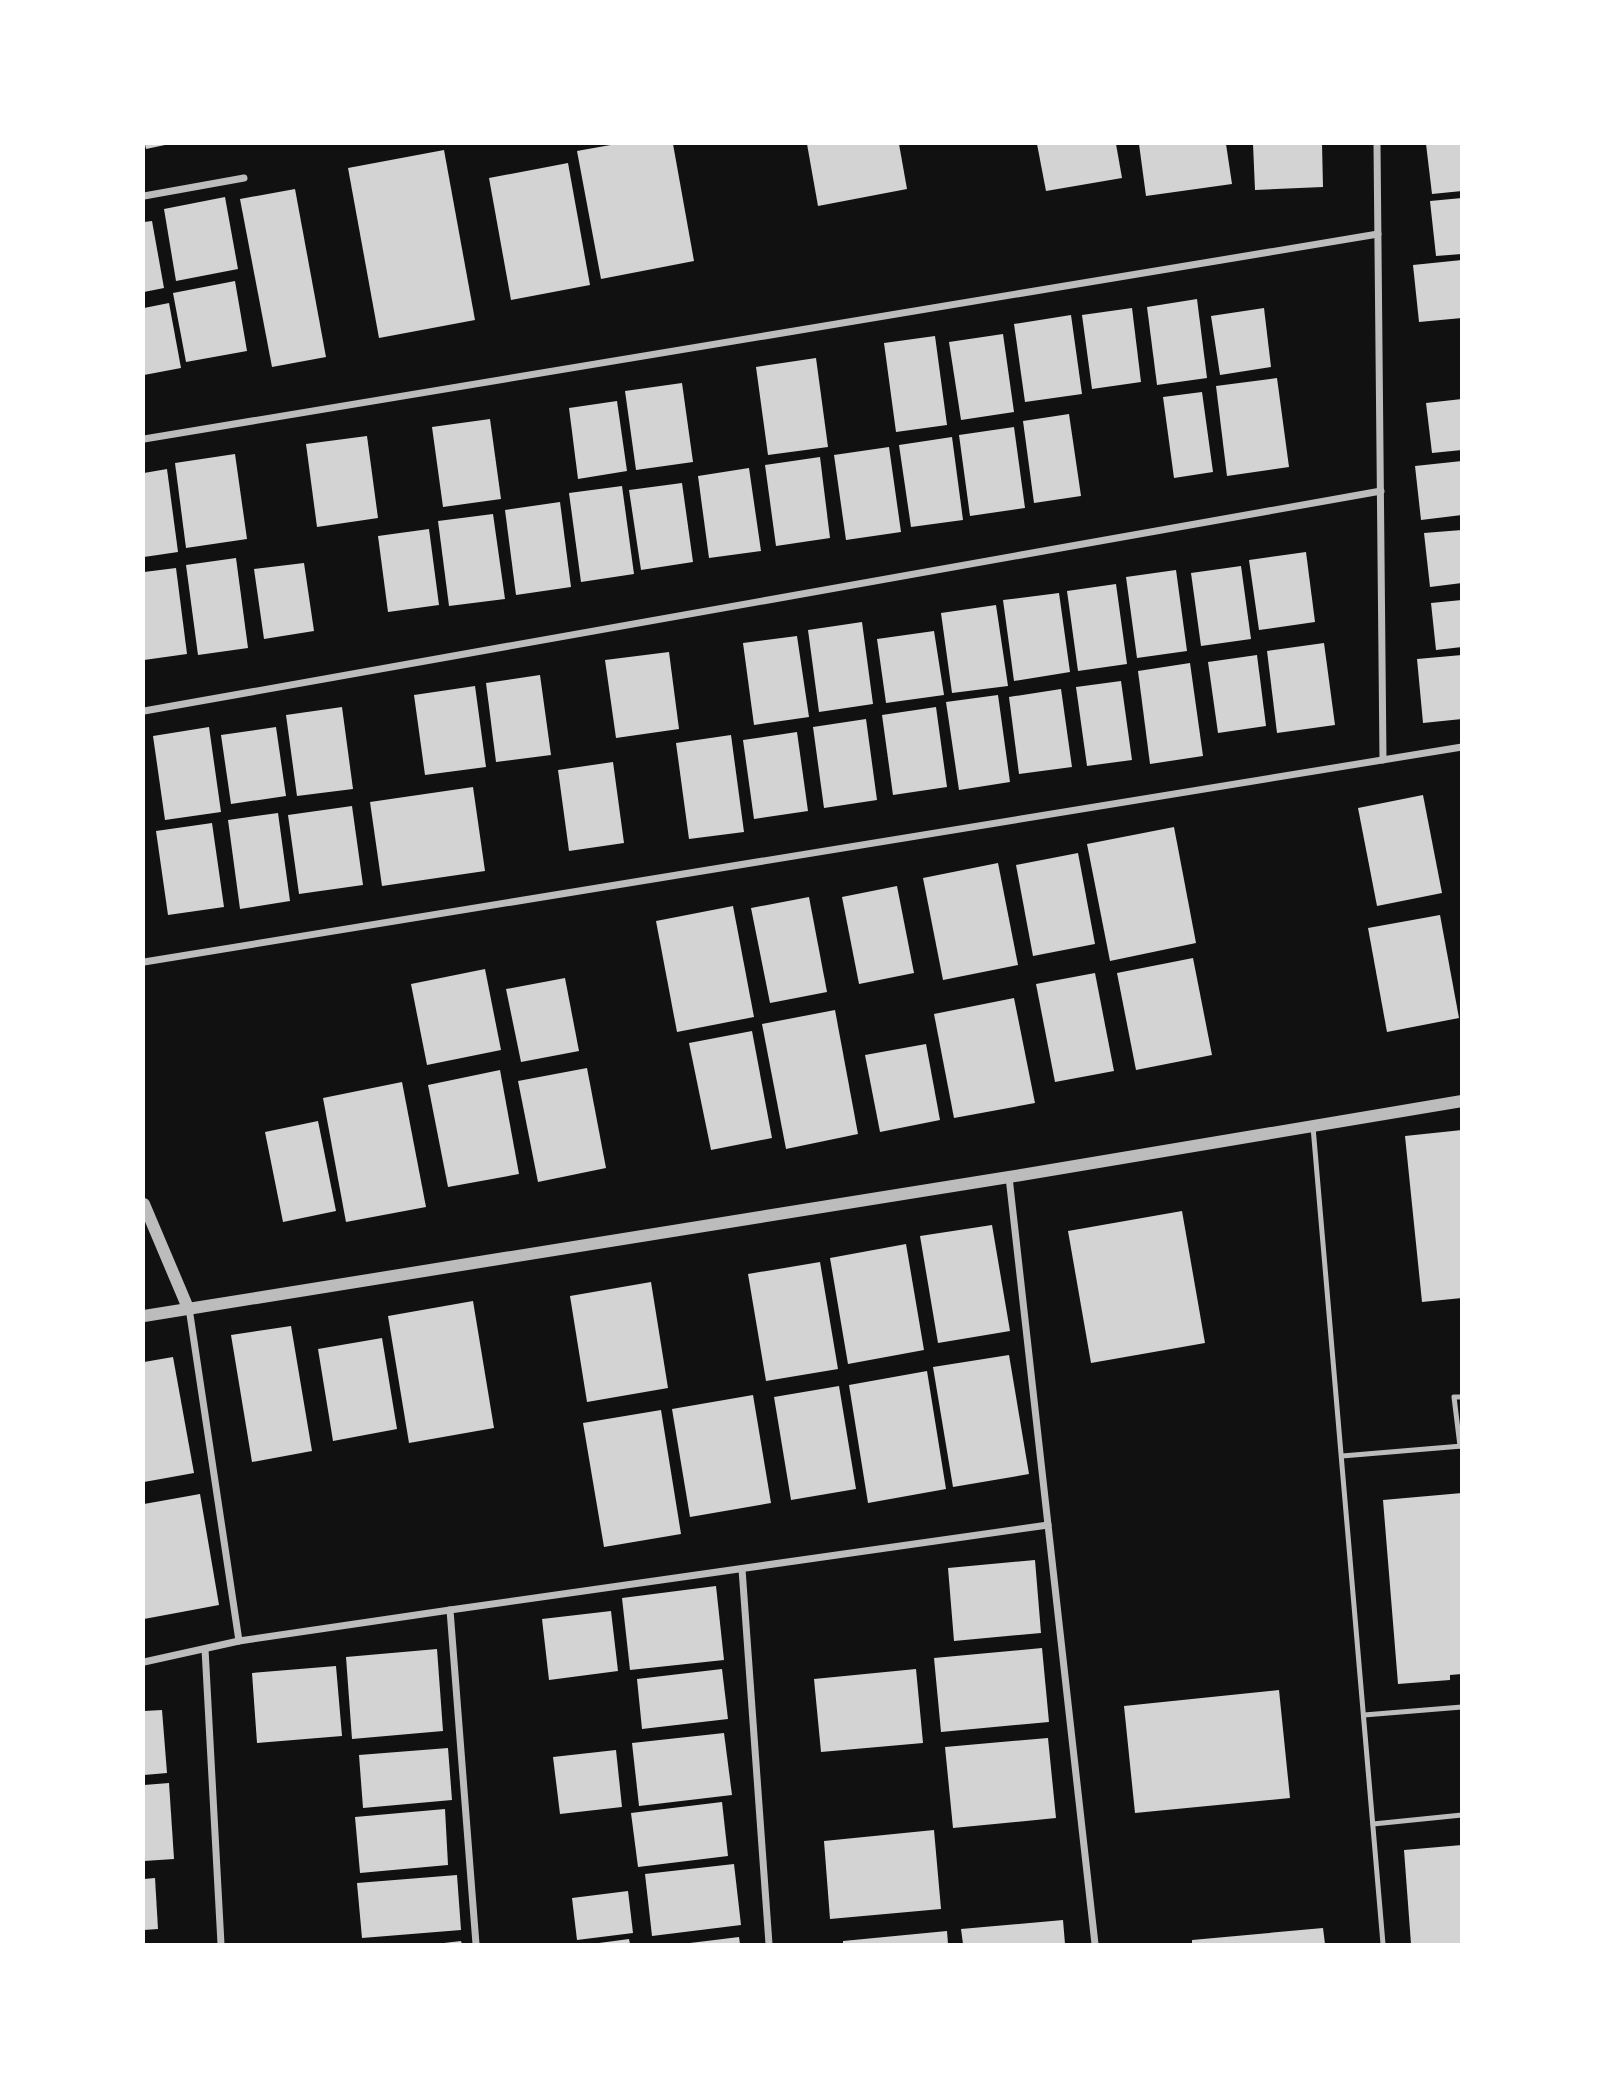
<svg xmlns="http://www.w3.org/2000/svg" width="1605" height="2088" viewBox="0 0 1605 2088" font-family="'PT Sans Narrow',sans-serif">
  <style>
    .building { fill: #d3d3d3 }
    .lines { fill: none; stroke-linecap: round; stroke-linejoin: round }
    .service { stroke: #bcbcbc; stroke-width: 5 }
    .minor { stroke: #bcbcbc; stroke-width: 7 }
    .tertiary { stroke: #bcbcbc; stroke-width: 12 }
  </style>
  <rect width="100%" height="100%" fill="#111"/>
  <g class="building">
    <path d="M145,144H164L165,145L146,149Z"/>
    <path d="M616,144H673L694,261L601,279L577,151Z"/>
    <path d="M807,144H899L907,189L818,206Z"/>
    <path d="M1037,144H1116L1122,178L1046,191Z"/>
    <path d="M1139,144H1226L1232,184L1146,196Z"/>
    <path d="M1253,144H1322L1323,187L1255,190Z"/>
    <path d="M1426,144H1462V191L1432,194Z"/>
    <path d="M444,150L475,320L379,338L348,168Z"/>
    <path d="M568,163L590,285L511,300L489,178Z"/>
    <path d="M295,189L326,357L272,367L240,199Z"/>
    <path d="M225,197L238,269L176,281L164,209Z"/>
    <path d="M1462,198V254L1436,256L1430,201Z"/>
    <path d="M152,221L164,288L144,292V222Z"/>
    <path d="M1462,260V318L1419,322L1413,265Z"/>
    <path d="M235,281L247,351L186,362L173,293Z"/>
    <path d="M1197,299L1207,378L1157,385L1147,307Z"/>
    <path d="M169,303L181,368L144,375V308Z"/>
    <path d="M1132,308L1141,382L1092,389L1082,315Z"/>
    <path d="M1264,308L1271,367L1220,375L1211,316Z"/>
    <path d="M1071,315L1082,394L1025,402L1014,324Z"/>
    <path d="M1003,334L1014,412L961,420L949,342Z"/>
    <path d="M935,336L947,425L896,432L884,343Z"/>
    <path d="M816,358L828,447L768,455L756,367Z"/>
    <path d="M1277,378L1289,467L1227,476L1216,386Z"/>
    <path d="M682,383L693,462L636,470L625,391Z"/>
    <path d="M1202,392L1213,472L1174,478L1163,397Z"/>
    <path d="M1462,399V450L1432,453L1426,403Z"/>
    <path d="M617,401L627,471L578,479L569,408Z"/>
    <path d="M1069,414L1081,496L1034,503L1023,421Z"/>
    <path d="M490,419L501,499L443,507L432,427Z"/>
    <path d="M1014,427L1025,508L970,516L959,435Z"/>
    <path d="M367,436L378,518L317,527L306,444Z"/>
    <path d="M952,437L963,520L911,527L899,445Z"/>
    <path d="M889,447L901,532L846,540L834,455Z"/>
    <path d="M235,454L247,539L186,548L175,463Z"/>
    <path d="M820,457L830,538L776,546L765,465Z"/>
    <path d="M1462,461V515L1421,520L1415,466Z"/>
    <path d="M749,468L761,551L709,558L698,476Z"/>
    <path d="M167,469L178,552L144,557V473Z"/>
    <path d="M682,483L693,562L641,570L629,490Z"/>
    <path d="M622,486L634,574L581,582L569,493Z"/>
    <path d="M560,502L571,587L516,595L505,510Z"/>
    <path d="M493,514L505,599L449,606L438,521Z"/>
    <path d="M429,529L439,605L388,612L378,536Z"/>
    <path d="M1462,530V583L1430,587L1424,533Z"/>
    <path d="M1306,552L1315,622L1259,630L1249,560Z"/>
    <path d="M236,558L248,648L198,655L186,565Z"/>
    <path d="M304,563L314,631L264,639L254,569Z"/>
    <path d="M1241,566L1251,639L1201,646L1191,573Z"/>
    <path d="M176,568L187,654L144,660V572Z"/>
    <path d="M1176,570L1187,651L1137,658L1126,577Z"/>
    <path d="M1116,584L1127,664L1078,671L1067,591Z"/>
    <path d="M1059,593L1070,672L1014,681L1003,600Z"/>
    <path d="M1462,600V647L1436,650L1431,603Z"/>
    <path d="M996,605L1008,686L952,693L941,613Z"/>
    <path d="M862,622L873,704L819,712L808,630Z"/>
    <path d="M934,631L944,695L886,703L877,639Z"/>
    <path d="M797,636L809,717L754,725L743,643Z"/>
    <path d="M1324,643L1335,725L1277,733L1267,651Z"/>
    <path d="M669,652L679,729L616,738L605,660Z"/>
    <path d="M1257,655L1266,726L1218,733L1208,662Z"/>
    <path d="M1462,655V719L1423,723L1417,659Z"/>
    <path d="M1190,663L1203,756L1150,764L1138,671Z"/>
    <path d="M540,675L551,755L496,762L486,683Z"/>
    <path d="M1121,681L1132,760L1087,766L1076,687Z"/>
    <path d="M475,686L486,767L425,775L414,695Z"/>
    <path d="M1061,689L1072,767L1019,774L1009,697Z"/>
    <path d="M998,695L1010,782L959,790L946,702Z"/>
    <path d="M342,707L353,789L297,796L286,715Z"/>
    <path d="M936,707L947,787L893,795L882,715Z"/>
    <path d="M866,719L877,800L824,808L813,727Z"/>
    <path d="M209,727L221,812L165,820L153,736Z"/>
    <path d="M276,727L286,796L231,804L221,735Z"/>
    <path d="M797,732L808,811L754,819L743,740Z"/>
    <path d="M731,735L744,832L689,839L676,743Z"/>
    <path d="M613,762L624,843L569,851L558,770Z"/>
    <path d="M473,787L485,871L382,886L370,802Z"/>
    <path d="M1423,795L1442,893L1377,906L1358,808Z"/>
    <path d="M352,806L363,885L299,894L288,815Z"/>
    <path d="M278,813L290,901L240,909L228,820Z"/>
    <path d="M212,823L224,907L168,915L156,831Z"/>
    <path d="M1174,827L1196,943L1110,961L1087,844Z"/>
    <path d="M1078,853L1095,944L1033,956L1016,865Z"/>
    <path d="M998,863L1018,965L943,980L923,878Z"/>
    <path d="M897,886L914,973L859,984L842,897Z"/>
    <path d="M809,897L827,992L770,1003L751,908Z"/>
    <path d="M733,906L754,1017L677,1032L656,921Z"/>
    <path d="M1440,915L1459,1018L1387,1032L1368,928Z"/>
    <path d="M1193,958L1212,1055L1136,1070L1117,973Z"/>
    <path d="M485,969L501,1050L427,1065L411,984Z"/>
    <path d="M1095,973L1114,1071L1055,1082L1036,984Z"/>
    <path d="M565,978L579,1051L521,1062L506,989Z"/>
    <path d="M1014,998L1035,1103L954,1118L934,1014Z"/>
    <path d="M835,1010L858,1134L786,1149L762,1024Z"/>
    <path d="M752,1031L772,1138L711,1150L689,1043Z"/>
    <path d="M926,1044L940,1120L880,1132L865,1055Z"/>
    <path d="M587,1068L606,1168L538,1182L518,1081Z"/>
    <path d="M500,1070L519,1174L448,1187L428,1085Z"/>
    <path d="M402,1082L426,1207L346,1222L323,1098Z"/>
    <path d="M318,1121L336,1211L283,1222L265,1132Z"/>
    <path d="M1462,1130V1298L1422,1302L1405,1136Z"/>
    <path d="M1182,1211L1205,1343L1091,1363L1068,1231Z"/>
    <path d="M992,1225L1010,1331L938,1343L920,1236Z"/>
    <path d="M906,1244L924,1350L848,1364L830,1258Z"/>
    <path d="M820,1262L838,1369L766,1381L748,1274Z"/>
    <path d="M651,1282L668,1388L587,1402L570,1296Z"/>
    <path d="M473,1301L494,1428L409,1443L388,1316Z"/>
    <path d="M291,1326L312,1451L252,1462L231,1335Z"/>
    <path d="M382,1338L397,1429L333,1441L318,1349Z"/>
    <path d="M1009,1355L1029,1474L953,1487L933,1367Z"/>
    <path d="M173,1357L194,1473L144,1482V1362Z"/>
    <path d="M927,1371L946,1489L868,1503L849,1385Z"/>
    <path d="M839,1386L856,1489L791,1500L774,1397Z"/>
    <path d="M753,1395L771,1503L690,1517L672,1409Z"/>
    <path d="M661,1410L681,1534L604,1547L583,1423Z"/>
    <path d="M1462,1493V1674L1450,1675V1680L1398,1684L1383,1500Z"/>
    <path d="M200,1494L219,1605L144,1619V1504Z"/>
    <path d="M1035,1560L1041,1633L954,1641L948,1568Z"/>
    <path d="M716,1586L724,1660L630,1670L622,1598Z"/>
    <path d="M611,1611L618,1671L549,1680L542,1619Z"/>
    <path d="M1042,1648L1049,1722L941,1732L934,1658Z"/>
    <path d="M437,1649L443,1731L352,1739L346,1657Z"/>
    <path d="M336,1666L342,1736L257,1743L252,1673Z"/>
    <path d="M722,1669L728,1719L642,1729L637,1679Z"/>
    <path d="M916,1669L923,1743L821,1752L814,1679Z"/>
    <path d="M1279,1690L1290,1798L1135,1813L1124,1706Z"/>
    <path d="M162,1710L167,1773L144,1775V1711Z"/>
    <path d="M724,1733L732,1795L639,1806L632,1743Z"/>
    <path d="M1048,1738L1056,1818L953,1828L945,1747Z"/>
    <path d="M448,1748L452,1800L363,1808L359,1755Z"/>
    <path d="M616,1750L622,1807L560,1814L553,1757Z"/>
    <path d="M169,1783L174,1859L144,1861V1785Z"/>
    <path d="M722,1802L728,1856L638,1867L631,1813Z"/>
    <path d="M445,1809L448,1865L360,1873L355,1817Z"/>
    <path d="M934,1830L941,1909L830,1919L824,1841Z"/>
    <path d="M1462,1845V1944H1411L1404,1850Z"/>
    <path d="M734,1864L741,1925L652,1936L645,1874Z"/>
    <path d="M457,1875L461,1930L362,1938L357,1883Z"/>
    <path d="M155,1878L158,1929L144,1930V1879Z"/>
    <path d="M628,1891L633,1933L577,1940L572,1898Z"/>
    <path d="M1063,1920L1065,1944H963L961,1929Z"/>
    <path d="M1323,1928L1325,1944H1192V1940Z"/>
    <path d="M947,1931L948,1944H843V1941Z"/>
    <path d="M739,1937L740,1944H690V1943Z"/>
    <path d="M629,1939L630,1944H599V1943Z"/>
    <path d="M461,1941L462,1944H444V1943Z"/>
  </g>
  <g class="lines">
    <g class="service">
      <path d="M1313,1127L1383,1944"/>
      <path d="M1460,1446L1454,1397H1462"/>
      <path d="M1342,1456L1462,1446"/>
      <path d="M1364,1715L1462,1707"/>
      <path d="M1373,1824L1462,1815"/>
    </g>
    <g class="minor">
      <path d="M1377,144L1383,760"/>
      <path d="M144,196L244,178"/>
      <path d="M144,439L1378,234"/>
      <path d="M144,711L1381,491"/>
      <path d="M144,962L1462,747"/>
      <path d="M1009,1177L1095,1944"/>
      <path d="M189,1308L239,1641"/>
      <path d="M742,1569L769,1944"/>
      <path d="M205,1649L221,1944"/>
      <path d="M144,1662L239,1641L450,1610"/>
      <path d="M476,1944L450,1610L1048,1525"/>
    </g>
    <g class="tertiary">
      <path d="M144,1204L188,1308"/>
      <path d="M144,1316L1009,1177L1462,1101"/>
    </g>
  </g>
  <rect width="1605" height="2088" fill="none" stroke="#ffffff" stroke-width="290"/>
</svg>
